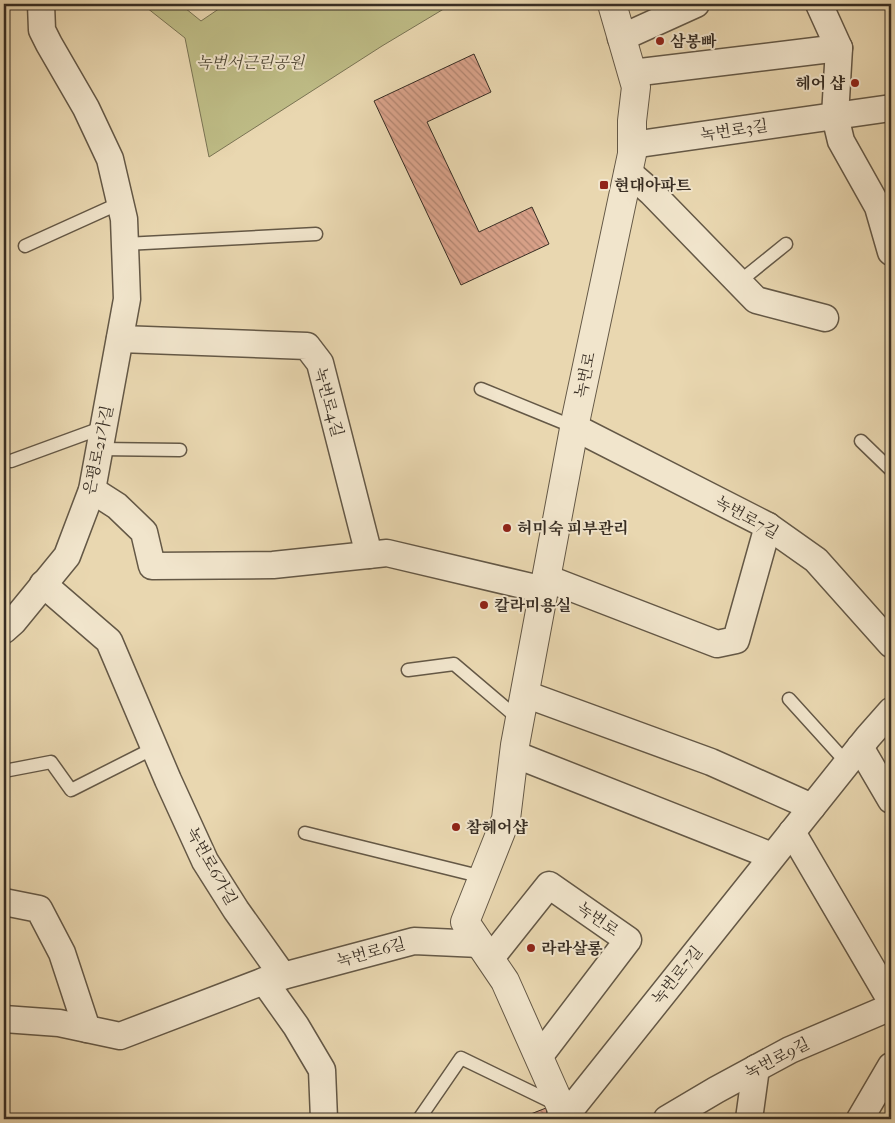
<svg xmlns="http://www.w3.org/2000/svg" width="895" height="1123" viewBox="0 0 895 1123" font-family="'IM FELL French Canon','Noto Serif KR',serif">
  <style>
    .green { fill: #bebc86; stroke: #7a7454 }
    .building { fill: url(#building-back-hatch); stroke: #372d23 }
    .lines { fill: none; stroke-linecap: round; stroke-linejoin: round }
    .service-casing { stroke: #645846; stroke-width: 15 }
    .minor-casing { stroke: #645846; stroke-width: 29 }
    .tertiary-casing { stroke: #645846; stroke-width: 30 }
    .service { stroke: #f1e5cc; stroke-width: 12 }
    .minor { stroke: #f1e5cc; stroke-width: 26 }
    .tertiary { stroke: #f1e5cc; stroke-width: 28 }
    .poi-dot { fill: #8f2418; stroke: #f1e5cc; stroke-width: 2 }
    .labels { text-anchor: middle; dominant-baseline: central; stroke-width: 4; stroke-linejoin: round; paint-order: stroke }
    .poi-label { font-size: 16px; font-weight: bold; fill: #372d23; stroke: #f1e5cc; text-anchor: start }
    .park-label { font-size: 16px; font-style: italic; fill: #524a37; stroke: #f1e5cc }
    .street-label { font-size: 16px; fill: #372d23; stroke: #f1e5cc }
  </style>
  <defs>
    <pattern id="building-back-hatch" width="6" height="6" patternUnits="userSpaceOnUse" patternTransform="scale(1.25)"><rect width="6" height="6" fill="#d9a28a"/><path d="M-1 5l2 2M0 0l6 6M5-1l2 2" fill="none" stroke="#b18470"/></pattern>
  </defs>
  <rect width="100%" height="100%" fill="#e9d7b0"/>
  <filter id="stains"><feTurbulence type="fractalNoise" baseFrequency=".004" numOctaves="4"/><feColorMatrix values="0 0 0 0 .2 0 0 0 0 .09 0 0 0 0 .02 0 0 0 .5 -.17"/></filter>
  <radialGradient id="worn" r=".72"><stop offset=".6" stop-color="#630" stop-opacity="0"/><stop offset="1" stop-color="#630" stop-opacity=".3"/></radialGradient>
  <path class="green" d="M142,4H180L201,21L226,4H452L382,46L209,157L185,38Z"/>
  <g class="building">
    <path d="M474,54L491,92L427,122L479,232L532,207L549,244L461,285L374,101Z"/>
    <path d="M546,1108L548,1119H518Z"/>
  </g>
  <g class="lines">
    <defs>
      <g id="service">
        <path d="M125,244L316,234"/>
        <path d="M25,246L120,203"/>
        <path d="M739,282L786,244"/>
        <path d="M481,389L574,427"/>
        <path d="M861,441L891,470"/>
        <path d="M99,449L180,450"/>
        <path d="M11,461L104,427"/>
        <path d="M408,670L454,664L520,720"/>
        <path d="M789,699L847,763"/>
        <path d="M4,771L51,762L71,790L154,748"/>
        <path d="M305,833L483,877"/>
        <path d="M419,1119L461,1058L556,1104"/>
      </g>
      <g id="minor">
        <path d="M819,4L839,48L835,116L841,141L878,207L891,252"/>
        <path d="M621,38L696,4"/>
        <path d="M632,73L839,48"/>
        <path d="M632,145L891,108"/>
        <path d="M628,172L651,192L756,300L825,318"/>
        <path d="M120,339L307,346L320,363L369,555"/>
        <path d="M574,427L768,526L816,560L891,644"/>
        <path d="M92,490L117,506L144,532L152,566L273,565L387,553L544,590"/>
        <path d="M546,578L717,644L736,640L768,526"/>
        <path d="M43,584L109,641L168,780L205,861L236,910L283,976"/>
        <path d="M4,630L13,622L67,556L92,490L127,299L124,219L110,159L86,108L49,44L42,30L41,4"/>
        <path d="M525,694L711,762L812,807"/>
        <path d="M860,747L891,800"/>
        <path d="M514,754L772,856"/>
        <path d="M792,832L891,1001"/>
        <path d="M4,902L39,909L62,953L87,1029"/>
        <path d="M490,959L549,885L628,940L539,1057"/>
        <path d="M264,981L296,1026L322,1070L324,1119"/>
        <path d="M4,1019L59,1023L120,1036L264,981L414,941L480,944"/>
        <path d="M563,1119L868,737L891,711"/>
        <path d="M667,1119L716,1090L790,1050L891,1007"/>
        <path d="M749,1119L756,1068"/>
        <path d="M860,1119L891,1066"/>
      </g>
      <path id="tertiary" d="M563,1119L561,1107L505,981L465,922L506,819L515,745L576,418L632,154V121L636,87L612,4"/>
    </defs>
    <use href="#service" class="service-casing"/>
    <use href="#minor" class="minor-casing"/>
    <use href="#tertiary" class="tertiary-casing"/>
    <use href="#service" class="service"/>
    <use href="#minor" class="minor"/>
    <use href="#tertiary" class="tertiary"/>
  </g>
  <g class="poi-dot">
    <circle cx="660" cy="41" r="5"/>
    <circle cx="855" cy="83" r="5"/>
    <rect x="599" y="180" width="10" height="10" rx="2.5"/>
    <circle cx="507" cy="528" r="5"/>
    <circle cx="484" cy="605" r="5"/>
    <circle cx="456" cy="827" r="5"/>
    <circle cx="531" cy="948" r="5"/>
  </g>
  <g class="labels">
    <g class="poi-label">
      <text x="670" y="41">삼봉빠</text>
      <text x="845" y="83" text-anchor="end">헤어 샵</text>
      <text x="614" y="185">현대아파트</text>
      <text x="517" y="528">허미숙 피부관리</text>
      <text x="494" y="605">칼라미용실</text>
      <text x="466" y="827">참헤어샵</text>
      <text x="541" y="948">라라살롱</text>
    </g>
    <g class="park-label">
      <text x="250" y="62">녹번서근린공원</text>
    </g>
    <g class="street-label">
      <text transform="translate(734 130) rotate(-8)">녹번로3길</text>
      <text transform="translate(585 375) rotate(-78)">녹번로</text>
      <text transform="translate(329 402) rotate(75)">녹번로4길</text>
      <text transform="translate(98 450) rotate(-78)">은평로21가길</text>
      <text transform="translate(747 517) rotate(29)">녹번로7길</text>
      <text transform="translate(212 866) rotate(61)">녹번로6가길</text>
      <text transform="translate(598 919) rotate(35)">녹번로</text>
      <text transform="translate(371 952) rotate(-15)">녹번로6길</text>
      <text transform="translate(677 975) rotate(-51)">녹번로7길</text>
      <text transform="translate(777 1058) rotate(-27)">녹번로9길</text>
    </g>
  </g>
  <rect width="895" height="1123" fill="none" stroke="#e9d7b0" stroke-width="20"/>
  <rect x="5" y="5" width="885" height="1113" fill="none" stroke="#372d23" stroke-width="2.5"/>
  <rect x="10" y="10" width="875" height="1103" fill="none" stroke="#372d23"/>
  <rect width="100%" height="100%" filter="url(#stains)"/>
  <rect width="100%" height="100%" fill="url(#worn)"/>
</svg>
